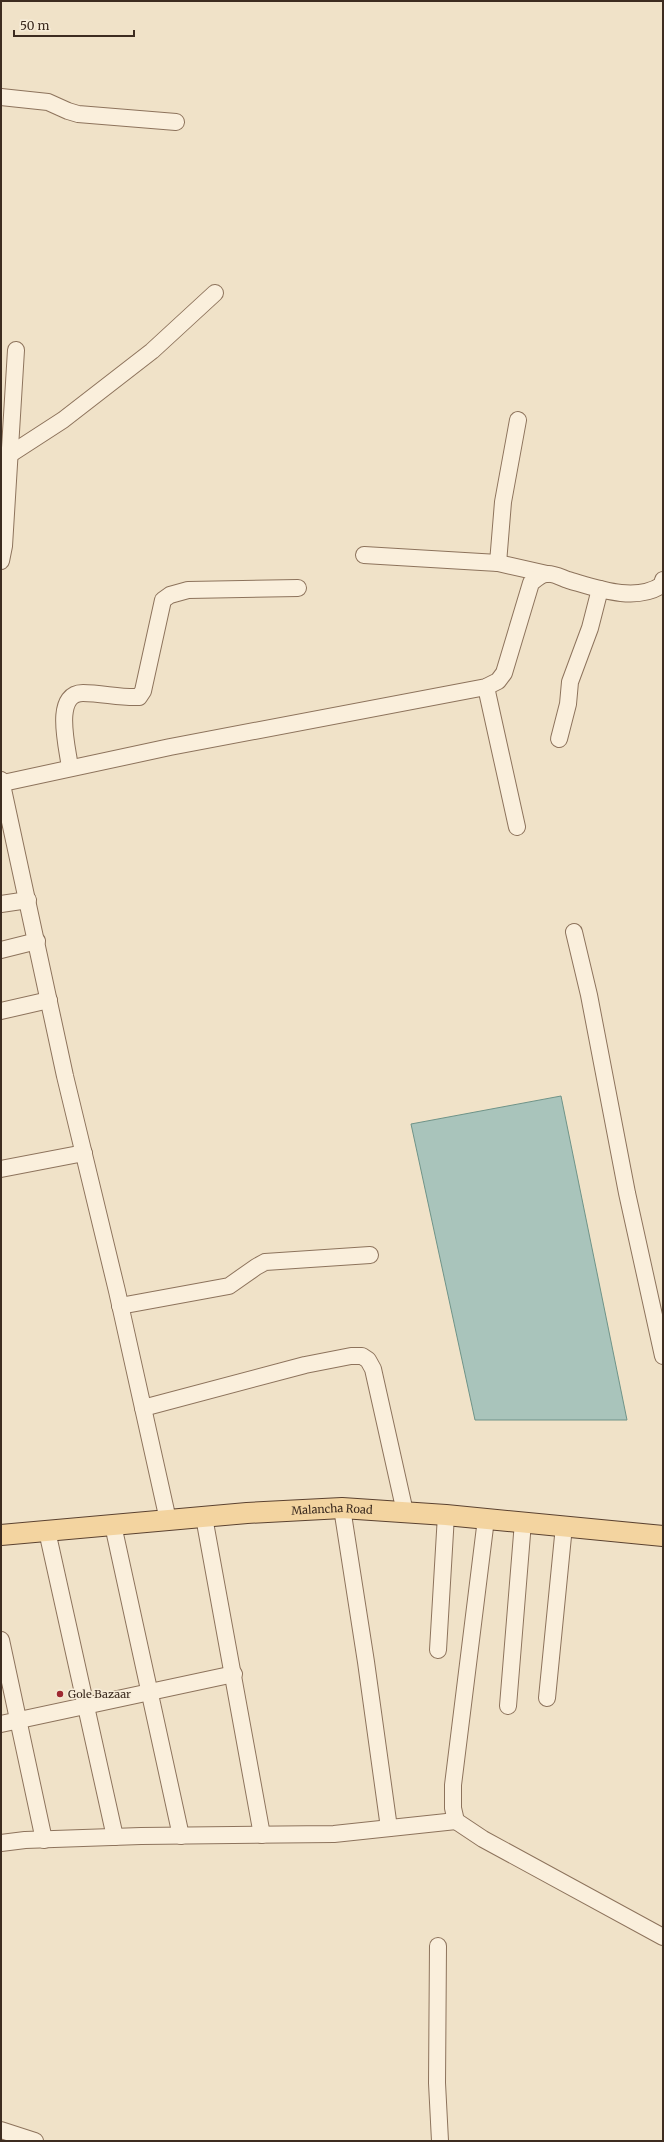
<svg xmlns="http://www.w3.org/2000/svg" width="664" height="2142" viewBox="0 0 664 2142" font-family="Merriweather,serif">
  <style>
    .water { fill: #a9c4bb; stroke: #6f9388 }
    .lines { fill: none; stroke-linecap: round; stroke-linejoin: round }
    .minor-casing { stroke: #8d735c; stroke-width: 18 }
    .major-casing { stroke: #5b4230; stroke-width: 22 }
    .minor { stroke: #faefdc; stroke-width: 16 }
    .major { stroke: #f3d4a0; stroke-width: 20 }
    .poi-dot { fill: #9e2931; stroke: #f7ecd8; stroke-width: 1.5 }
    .labels { text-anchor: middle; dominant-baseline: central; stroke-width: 3; stroke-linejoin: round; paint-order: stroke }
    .street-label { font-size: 11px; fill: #3d2c20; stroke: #f7ecd8 }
    .poi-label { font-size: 11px; fill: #3d2c20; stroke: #f7ecd8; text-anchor: start }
  </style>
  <rect width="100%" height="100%" fill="#f0e2c8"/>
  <path class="water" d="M561,1096L627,1420H475L411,1124Z"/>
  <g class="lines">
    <defs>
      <g id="minor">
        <path d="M1,97L48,102L68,111L78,114L176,122"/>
        <path d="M9,455L63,420L152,351L215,293"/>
        <path d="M364,555L498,563L547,574"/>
        <path d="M1,561L4,546L16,350"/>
        <path d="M498,563L503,502L518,420"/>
        <path d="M486,687L517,827"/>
        <path d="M559,739L568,704L570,682L590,628L600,589"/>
        <path d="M70,768C68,749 52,693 83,693C102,693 120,698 139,697L143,691L163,600L170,595L188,590L298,588"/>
        <path d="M1,780L65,1076L117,1291L168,1520"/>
        <path d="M3,783L170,747L486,687L498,681L504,673L531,583C535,580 541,574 547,574C553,573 562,578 568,580C596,588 635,603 662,585L663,580"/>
        <path d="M1,904L28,900"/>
        <path d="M574,932L589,995L627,1193L663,1356"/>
        <path d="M1,950L37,941"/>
        <path d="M1,1011L49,1000"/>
        <path d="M1,1169L84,1153"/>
        <path d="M120,1306L229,1286L256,1267L265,1262L370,1255"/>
        <path d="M143,1408L305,1365L351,1356H362L368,1360L373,1369L405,1512"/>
        <path d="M342,1508L366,1662L389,1828"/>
        <path d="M204,1517L262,1835"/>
        <path d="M486,1519L453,1785V1808L456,1821L483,1839L663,1937"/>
        <path d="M113,1525L181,1836"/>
        <path d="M47,1531L115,1837"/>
        <path d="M1,1640L44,1840"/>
        <path d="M438,1650L446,1515"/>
        <path d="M547,1698L564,1526"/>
        <path d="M508,1706L523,1522"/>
        <path d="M1,1724L234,1674"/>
        <path d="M1,1843L25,1840L141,1836L334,1834L456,1821"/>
        <path d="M438,1946L437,2083L440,2141"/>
        <path d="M1,2130L35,2141"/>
      </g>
      <g id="major">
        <path id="s1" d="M1,1535L247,1513L342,1508L446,1515L663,1536"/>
      </g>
    </defs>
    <use href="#minor" class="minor-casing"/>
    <use href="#major" class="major-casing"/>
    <use href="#minor" class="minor"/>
    <use href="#major" class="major"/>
  </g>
  <circle class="poi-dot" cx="60" cy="1694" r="4"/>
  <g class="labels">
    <g class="street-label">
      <text stroke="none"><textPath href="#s1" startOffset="332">Malancha Road</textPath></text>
    </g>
    <g class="poi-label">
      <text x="68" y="1694">Gole Bazaar</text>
    </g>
  </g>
  <rect width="664" height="2142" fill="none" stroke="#3d2c20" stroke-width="4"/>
  <path d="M14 30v6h120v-6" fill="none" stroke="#3d2c20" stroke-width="2"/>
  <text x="20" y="30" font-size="12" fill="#3d2c20" stroke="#f7ecd8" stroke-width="3" paint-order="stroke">50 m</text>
</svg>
